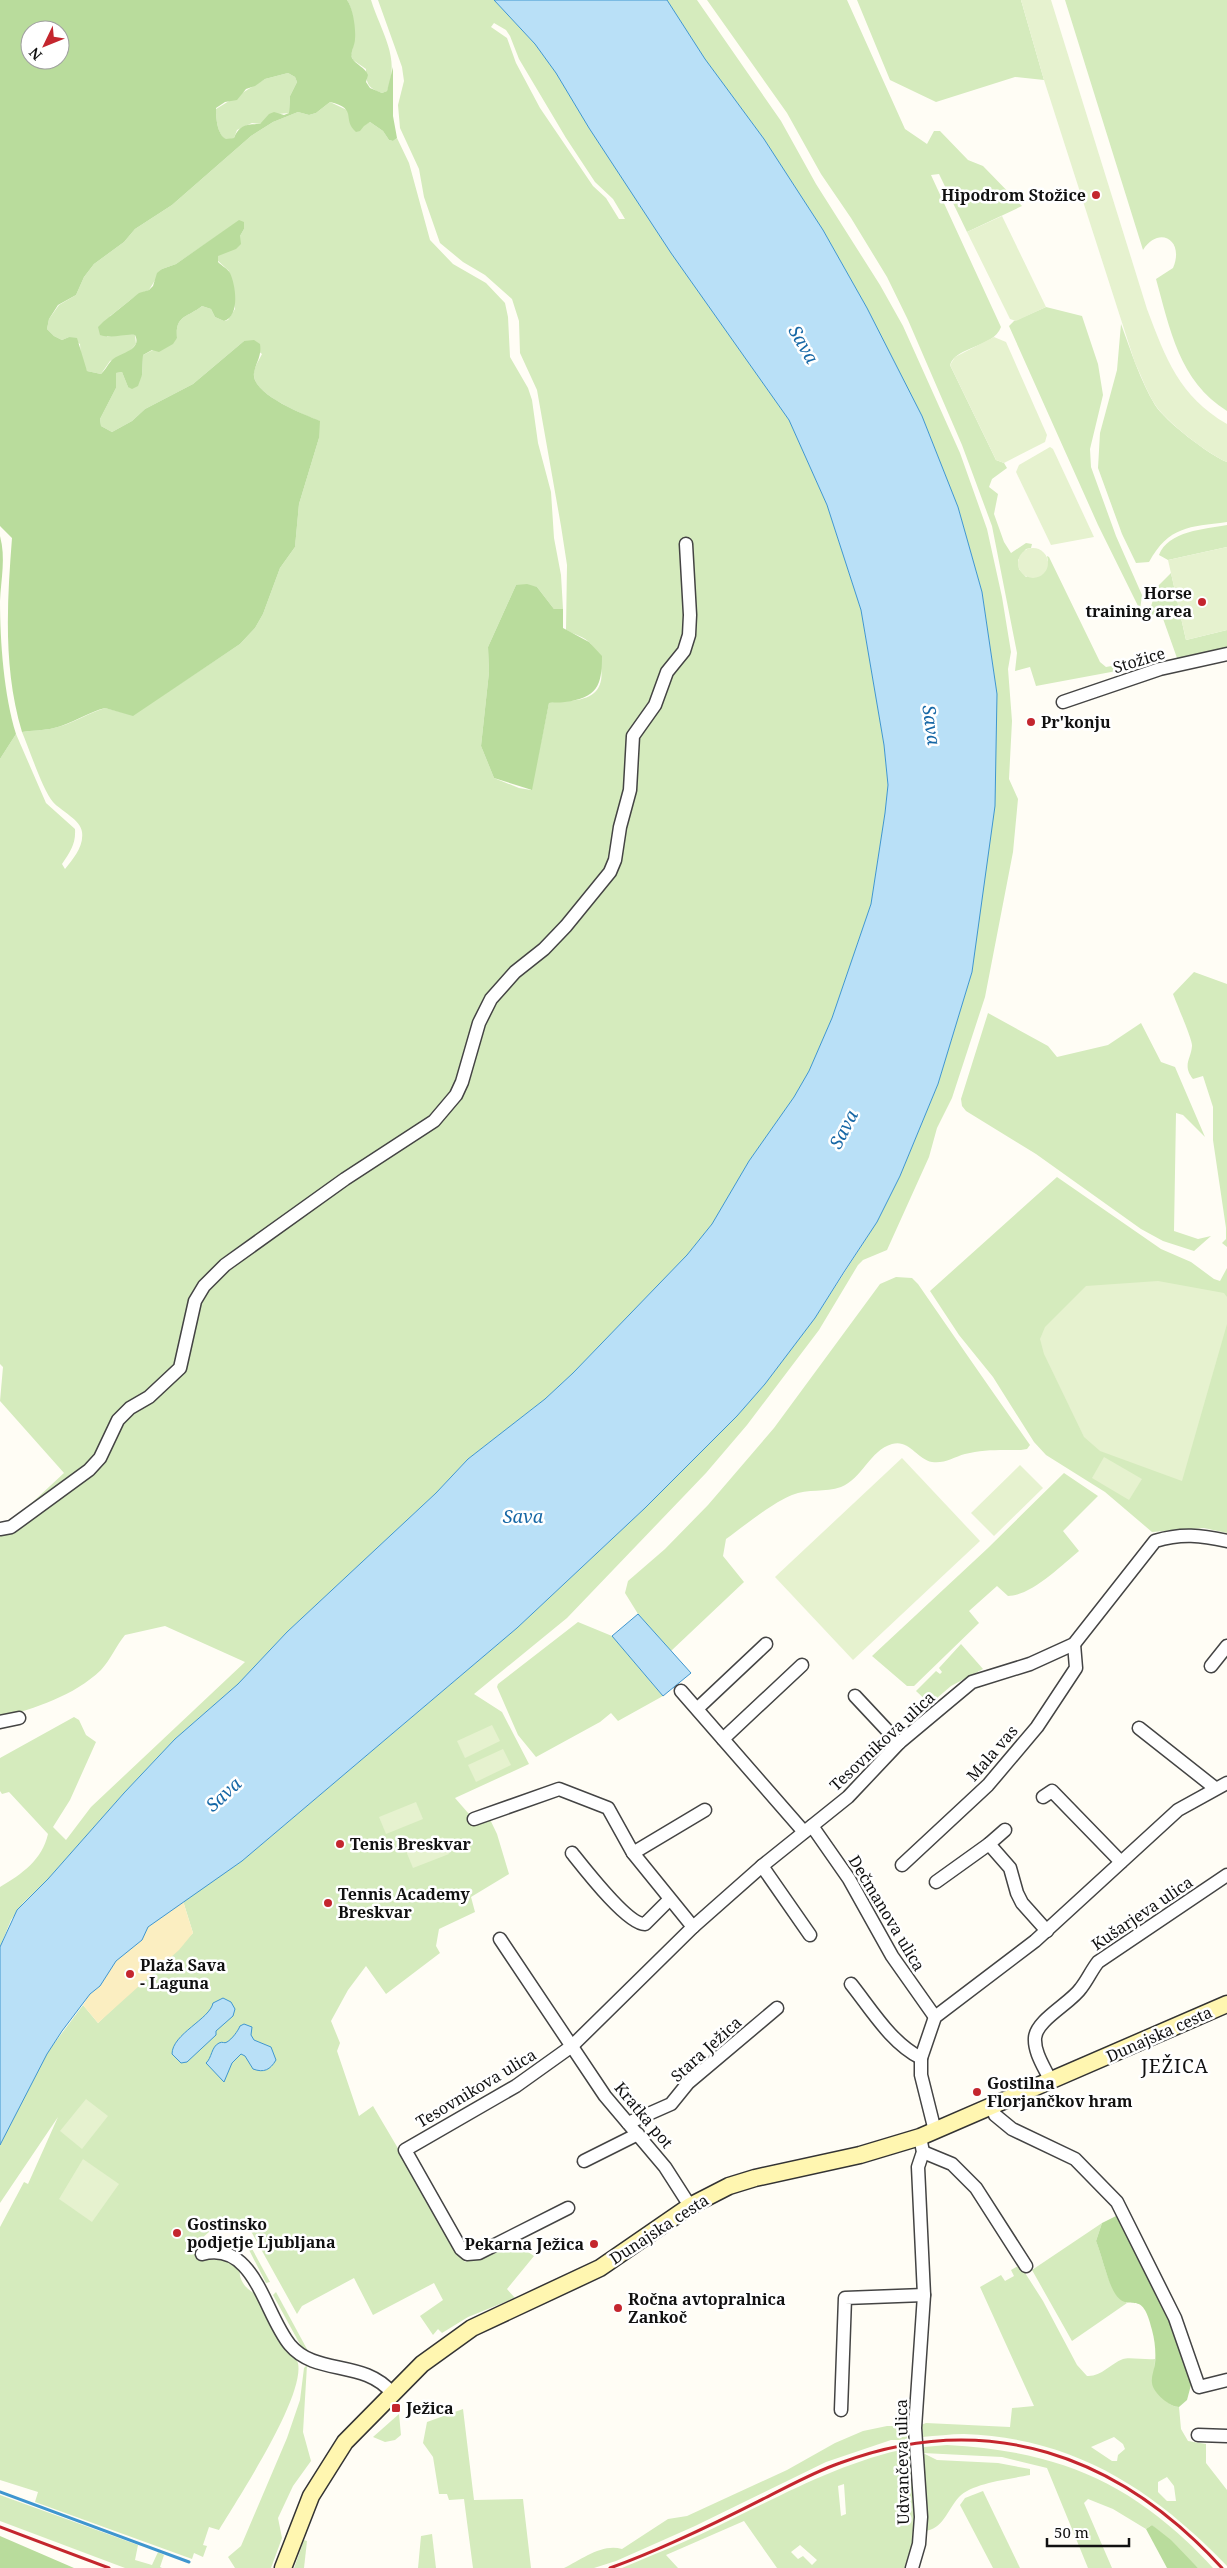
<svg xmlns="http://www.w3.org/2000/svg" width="1227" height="2568" viewBox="0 0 1227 2568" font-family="'Noto Serif',serif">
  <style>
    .green { fill: #d5ebbd; fill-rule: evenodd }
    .forest { fill: #b9dc9c; fill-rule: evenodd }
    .sand { fill: #fbeec1 }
    .pitch { fill: #e6f2cf }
    .water { fill: #b9e0f7; stroke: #3f96cf }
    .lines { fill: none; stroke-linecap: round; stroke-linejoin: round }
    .stream { stroke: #3f96cf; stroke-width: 3 }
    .street-casing { stroke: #444; stroke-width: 15 }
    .secondary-casing { stroke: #333; stroke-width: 19 }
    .street { stroke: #fff; stroke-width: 12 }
    .secondary { stroke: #fff6b0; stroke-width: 16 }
    .rail { stroke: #c4262e; stroke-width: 3 }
    .poi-dot { fill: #c4262e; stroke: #fff; stroke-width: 2 }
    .labels { text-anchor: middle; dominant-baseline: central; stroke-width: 5; stroke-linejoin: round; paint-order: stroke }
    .poi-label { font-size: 16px; font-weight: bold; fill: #111; stroke: #fff; text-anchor: start }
    .street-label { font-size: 16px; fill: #111; stroke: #fff }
    .water-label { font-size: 18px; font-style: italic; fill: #1768a6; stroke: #fff }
    .quarter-label { font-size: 19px; letter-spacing: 1px; fill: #111; stroke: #fff }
  </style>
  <rect width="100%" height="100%" fill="#fffdf5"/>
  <g class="green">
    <path d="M347,0H371C381,32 401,58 387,91L382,93C368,88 366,84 366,69L353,60L351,55C356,41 355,12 347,0Z"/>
    <path d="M378,0H494L535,44L556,73L589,128L671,253L789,420L827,505L861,610L884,745L888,785L885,813L871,904L832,1018L809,1071L794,1097L749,1161L712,1224L687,1255L573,1373L545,1399L468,1459L436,1493L287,1632L238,1684L175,1739L124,1793L48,1879L23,1903L11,1920L0,1947V1887C22,1874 42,1860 48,1834L9,1792L2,1794L0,1791V1758L74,1717L79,1720L86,1735L96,1742L70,1800L53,1827L66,1840L91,1807L245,1662L165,1626L125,1635C116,1646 111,1659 101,1670C74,1696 35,1708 0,1718V1525H8L64,1473L0,1401L3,1367L0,1364V759L16,734L46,803L75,829C76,844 70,852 62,864L65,869C73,859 84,847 82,832C81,820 61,811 53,802C43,791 29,748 22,732C32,730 43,731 54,728C72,724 88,713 105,708L133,715L240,644L255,628L263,614L280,568L295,547L299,504L319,438V421C303,414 255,395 254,376C253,369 259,360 262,354L244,341L193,384L145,409L132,421L112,432L101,426L100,419L116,388V373L122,372L128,387L142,375L143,355L177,338C175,315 187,318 202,306L211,309L215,317L224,321L228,320L235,309L229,271L217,260L218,255L240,236L244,229L239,221L176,264L162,269L149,290C133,295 123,307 110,316L107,337L120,334L135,335L136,344L129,352L110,361L101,374L87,371L81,360L80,344L69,337L62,340L54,336L47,329L49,319L59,305L76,295L84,277L94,264L124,242L135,229L172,205L251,136L273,122L298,112L309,115L316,113L330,102L347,110L364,125L370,122L383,131L389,140L393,141L397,138L409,163L430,240L453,264L486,283L505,303L508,317L510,357L528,388L532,400L538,443L551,492L554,538L561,575L563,609H554L537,587L516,585L488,647L489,672L481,746L494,778L519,788L531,790L549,703C562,700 582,703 594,693C608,681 600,655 590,643C585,637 573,634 566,630L567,565L561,526L537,390L520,353L519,321L512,299L485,275L463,262L440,243L424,197L419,169L400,128L398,105L404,81L402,67ZM494,23L506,30L510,36L519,59L566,138L595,182L613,199L625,219H619L606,198L593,186L540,108L516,63L507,38L491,27Z"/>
    <path d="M667,0H697L781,121L816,184L880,285L903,326L960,453L987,529L1002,597L1011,652L1008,669L1012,721L1009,779L1018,799L1013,852L985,997L952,1098L937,1128L929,1157L887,1250L863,1260L858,1265L819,1330L747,1425L706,1473L567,1618L474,1694L502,1712L529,1764L455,1798L469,1814L485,1809L497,1834L509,1874L471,1897L475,1912L439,1929L436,1946L440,1953L386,1994L366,1966L348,1990L331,2021L340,2043L337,2051L359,2116L373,2106L465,2262L510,2240L534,2256L507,2289L515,2298L468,2317L442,2333L438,2329L433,2335L420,2316L443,2300L434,2283L373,2315L354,2278L302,2306L297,2314L247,2224L242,2226L217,2225L194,2245L197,2255L206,2253L209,2260H226L240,2269C238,2279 246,2289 254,2293C264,2312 274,2332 285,2350C289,2355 296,2358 298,2363C305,2397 238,2498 219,2530L209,2527L203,2545L207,2546L203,2557L194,2553L192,2559L35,2502L38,2492L0,2480V2227L24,2182L28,2184L58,2117L0,2203V2145L4,2136L47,2053L83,2005L98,2023L193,1933L183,1901L242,1861L517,1628L645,1508L737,1416L765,1384L815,1318L877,1222L900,1176L938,1084L972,972L982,894L997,694L982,592L958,507L922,416L867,308L823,230L764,139L705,59Z"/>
    <path d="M707,0H847L905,129L927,144L934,131H940L968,160L983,166L1022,206L967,232L939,174L931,175L1001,327C993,348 956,346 950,365L996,460L1004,463L1007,468L992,479L989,487L998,494L994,514L1004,542L1011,553L1026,543L1032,544L1031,548L1026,549L1018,560L1019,569L1026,577L1048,561L1047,556L1049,557L1100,662L1106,667L1149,659L1153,661L1154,664L1036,686L1030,667L1015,671L1017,653L992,526L962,445L908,320L887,277L851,218L821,174L787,113Z"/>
    <path d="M857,0H1021L1044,80L1015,77L936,102L890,80Z"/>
    <path d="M1065,0H1227V411C1179,381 1170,329 1156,279L1173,268C1185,240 1159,225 1143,250Z"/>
    <path d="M288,73L295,77L297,82L290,96L289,113L278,114L260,124L252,123L237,130L234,138L226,140C217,134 216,118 216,109L265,79Z"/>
    <path d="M1046,307L1082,316L1098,364L1103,395L1090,449L1091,467L1116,536L1142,595L1140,610L1098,525L1009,326L1014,321Z"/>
    <path d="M1121,324C1131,351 1140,380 1155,405C1165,421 1209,455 1227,462V522C1189,527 1169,526 1149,562L1136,563L1122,534L1098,468L1100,433L1117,370Z"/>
    <path d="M1227,525V547L1168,560L1159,555C1168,531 1205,529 1227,525Z"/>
    <path d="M1171,573L1186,640L1227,630V647L1177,658L1161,613L1148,616L1157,587Z"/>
    <path d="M1194,972L1227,984V1247L1222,1243L1226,1239V1228L1213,1140V1107L1203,1076L1193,1079C1182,1065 1191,1059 1192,1046C1193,1041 1176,1002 1173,994Z"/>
    <path d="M988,1013L1048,1046L1057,1057L1108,1045L1141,1023L1161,1062L1175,1067L1205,1137L1183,1115L1176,1113L1174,1231L1198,1239L1211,1236L1194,1251L1163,1241L1141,1229L1036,1154L966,1111L962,1106L961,1099Z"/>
    <path d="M1057,1177L1161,1249L1191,1262L1214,1279L1220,1281L1227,1268V1533L1204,1528L1152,1532L1105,1492L1046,1455L1034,1442L993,1377L959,1335L930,1291Z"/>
    <path d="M896,1277L912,1278L918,1284C955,1338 992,1391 1030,1445L1027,1449L1021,1450C1003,1450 983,1449 965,1454C954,1457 944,1464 932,1462C917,1459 909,1439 892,1444C870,1450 862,1479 841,1487C825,1493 808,1488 792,1495C772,1503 744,1526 726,1539L723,1556L744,1582L671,1651L638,1614L625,1593L628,1581L665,1549L708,1505L774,1428L880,1284Z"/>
    <path d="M1064,1473L1098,1496L1063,1531L1079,1551C1062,1565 1031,1596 1008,1596L997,1586L969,1611L979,1623L914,1686H907L872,1656L988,1548Z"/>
    <path d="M578,1622L612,1636L663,1696L618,1721L611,1713L600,1722L536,1757L518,1735L497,1687L498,1684Z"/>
    <path d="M961,1644L983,1669L951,1686L930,1704L916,1691L936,1671L940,1674L942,1672L939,1668Z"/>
    <path d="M1102,2223L1096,2241C1105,2263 1107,2290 1127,2303L1072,2341L1032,2270Z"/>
    <path d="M246,2244L250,2245L270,2282L266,2283Z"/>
    <path d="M1020,2265L1043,2301L1077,2365L1087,2376C1101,2377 1110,2364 1123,2359C1129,2357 1146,2360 1155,2359C1155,2378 1149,2385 1165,2400C1170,2404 1173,2407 1179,2407L1181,2429L1188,2441L1206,2444V2463L1227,2490V2566C1153,2489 1075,2438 964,2434C951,2434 936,2436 922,2437L921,2425L926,2423L1010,2427L1012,2408L1034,2406L980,2287L1001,2275L1005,2281L1014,2276L1011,2270ZM1114,2437L1123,2444L1125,2449L1118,2455L1117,2461H1112L1091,2447ZM1167,2477L1174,2486L1176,2501H1167L1158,2492V2482Z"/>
    <path d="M276,2292L308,2351H307L302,2348L273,2295Z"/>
    <path d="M307,2365L303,2432L311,2461L293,2486L278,2518L282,2538L271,2568H235L228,2557L241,2546L287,2438L300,2400L304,2368Z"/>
    <path d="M463,2409L474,2500L523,2499L531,2568H473L464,2499L449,2500L447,2494H439L433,2457L423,2443L427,2422Z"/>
    <path d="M399,2414L401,2435L395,2440L385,2442L373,2437Z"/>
    <path d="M887,2426H907V2440H891L826,2462L695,2526L616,2561L594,2568H564C581,2560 602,2543 622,2549L668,2519L687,2516L787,2470L835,2443L863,2431Z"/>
    <path d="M947,2445C1061,2451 1136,2484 1213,2568H1198L1152,2525L1146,2529L1113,2509L1088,2499L1084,2503L1112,2568H1088L1047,2468L1002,2457L923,2453L937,2460L998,2463L1030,2469V2475C1010,2479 972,2483 959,2497C947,2510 943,2530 924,2531L923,2453L924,2447Z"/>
    <path d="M909,2448L915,2471V2538L907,2568H777L744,2521L666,2555L678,2568H622C655,2554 688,2541 720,2525C782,2495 841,2462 909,2448ZM844,2484L846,2514L841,2516L838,2486ZM800,2545L817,2560L812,2565L803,2556L798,2559L791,2552Z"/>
    <path d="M983,2491L1020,2568H993L960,2505L965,2498Z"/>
    <path d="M0,2495L138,2545L135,2560L152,2565L158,2552L164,2555L160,2567L162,2568H125L0,2521Z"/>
    <path d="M432,2534L436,2568H418L421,2536Z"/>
    <path d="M304,2540L307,2541L304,2568H294Z"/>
  </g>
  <g class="forest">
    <path d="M0,0H347C353,8 356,28 355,39C355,45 350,53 352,58C356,65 365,67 368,75L366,82L370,88L382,93L387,91L393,67V116L397,138L393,141L389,140L383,131L370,122L364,126L360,131L356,132C341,119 359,109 330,102L316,113L309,115L298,112L273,122L251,136L172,205L135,229L124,242L94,264L84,277L76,295L58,305L49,319L47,329L54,336L62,340L69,337L77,338L87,371L101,374C105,370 107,366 111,361C117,353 143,351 135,335C123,334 112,339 100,335L98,327L103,322L139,293L149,290L153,286L157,273L162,269L176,264L239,220L244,222V229L240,236L241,244L236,249L218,256V262C222,266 228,269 230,273C236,286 240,316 224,321L215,317L211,309L202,306C187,318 175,315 177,338L173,344L159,352L152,350L143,355L142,375L138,386L132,389L128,387L122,372L116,373V388L100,419L101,426L112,432L132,421L145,409L193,384L244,341L254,340L260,344C262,356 256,362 254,373C251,394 303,414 320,421L319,438L299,504L295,547L280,568L263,614L255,628L240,644L133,716L105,708C89,712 71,724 54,728C43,731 32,730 22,732C3,668 7,603 12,538L0,526ZM30,30H60V60H30ZM288,73L295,77L297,82L290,96L289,113L284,115L274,112L269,114L260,124C247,124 239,125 234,138L226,139C217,134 216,118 216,108L225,102L237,100L246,89L255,86L265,79Z"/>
    <path d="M0,536C6,558 1,579 0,601C0,642 4,695 16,734L0,759Z"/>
    <path d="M527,584L537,587L554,609H563V628L589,642L602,656C602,686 597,698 565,702C559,703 554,702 549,703L532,790L494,778L481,746L489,672L488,647L516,585Z"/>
    <path d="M1116,2216L1120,2217L1133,2249L1172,2326L1191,2385L1187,2400L1179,2407C1170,2407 1153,2393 1152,2383C1151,2377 1154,2370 1155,2364C1156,2352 1155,2341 1152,2330C1142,2286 1130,2314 1116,2295C1108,2284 1102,2256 1096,2241L1102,2223Z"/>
    <path d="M1152,2525L1171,2540L1198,2568H1167L1146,2529Z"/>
    <path d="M0,2536L74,2568H0Z"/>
  </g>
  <path class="sand" d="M183,1901L193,1933L179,1950L98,2023L83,2005L90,1994L100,1986L116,1961L142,1940L147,1927Z"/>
  <g class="pitch">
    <path d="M1021,0H1051L1147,309C1166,359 1179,396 1227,424V462C1209,455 1167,422 1156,406C1147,393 1142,377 1135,363L1044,80Z"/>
    <path d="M1002,216L1046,307L1016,321L1010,319L967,232Z"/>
    <path d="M994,337L1006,342L1047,435L1045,442L1004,463L996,460L950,365L955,357Z"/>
    <path d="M1050,447L1053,449L1094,537L1051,545L1016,472L1019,465Z"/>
    <path d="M1227,547V630L1186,640L1168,560Z"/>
    <circle cx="1033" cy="563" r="15"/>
    <path d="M1158,1281L1224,1293L1227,1297V1324L1182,1481L1100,1451L1084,1437L1044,1354L1040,1339L1045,1327L1086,1286Z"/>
    <path d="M1104,1457L1142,1479L1129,1500L1092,1478Z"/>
    <path d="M902,1458L980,1541L853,1660L775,1577Z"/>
    <path d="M1020,1465L1043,1488L994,1536L971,1513Z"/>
    <path d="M492,1725L500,1741L465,1758L457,1741Z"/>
    <path d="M503,1749L511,1765L476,1782L468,1765Z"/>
    <path d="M416,1802L423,1819L386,1834L379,1817Z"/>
    <path d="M443,1837L449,1854L413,1868L406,1851Z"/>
    <path d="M86,2099L108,2116L82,2149L60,2131Z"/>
    <path d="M83,2159L119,2184L92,2222L59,2199Z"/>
  </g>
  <g class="water">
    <path d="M494,0H667L705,59L764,139L823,230L867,308L922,416L958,507L982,592L997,694L995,806L972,972L938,1084L900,1176L877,1222L844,1272L815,1318L765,1384L737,1416L645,1508L517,1628L242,1861L148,1927L142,1940L116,1961L100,1986L90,1994L62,2031L47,2054L0,2145V1947L17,1910L48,1879L124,1793L175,1739L238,1684L287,1632L436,1493L468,1459L545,1399L573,1373L687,1255L712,1224L749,1161L794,1097L809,1071L832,1018L871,904L885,813L888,785L884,745L861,610L827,505L789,420L671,253L589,128L556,73L535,44Z"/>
    <path d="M638,1614L691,1673L663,1696L612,1636Z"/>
    <path d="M223,1998L231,2002L235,2009L233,2016L216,2031V2035L187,2062L181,2063L172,2054C172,2034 210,2019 213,2003Z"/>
    <path d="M244,2024L252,2027L251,2035L254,2040L271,2047L276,2060C270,2070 264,2073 253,2069L245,2056L241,2054L232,2063L224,2082L206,2063C212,2058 211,2047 219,2043C223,2041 224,2044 227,2042C232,2039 238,2031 240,2026Z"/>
  </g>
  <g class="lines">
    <path class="stream" d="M0,2492L189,2562"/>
    <defs>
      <g id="street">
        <path d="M1063,702L1160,669L1227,654"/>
        <path d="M0,1529L11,1527L89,1470L100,1458L118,1420L130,1408L149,1397L180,1368L195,1301L204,1286L225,1265L345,1179L434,1121L456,1095L462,1082L479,1023L491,999L515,972L544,949L566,926L610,872L615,860L620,827L630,790L633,736L655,705L667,672L684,651L689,635L690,615L686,544"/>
        <path d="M1211,1666L1227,1646"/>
        <path d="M681,1691L804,1832"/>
        <path d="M855,1696L899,1743"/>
        <path d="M698,1708L766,1644"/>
        <path d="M0,1722L19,1718"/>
        <path d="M1139,1728L1215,1788"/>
        <path d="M723,1739L802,1665"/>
        <path d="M1043,1797L1052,1791L1121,1862"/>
        <path d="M474,1819L559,1789L608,1808L633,1853L693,1927"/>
        <path d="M812,1826L849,1879L892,1956L935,2017"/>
        <path d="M989,1844L1010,1868L1017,1893L1022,1903L1047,1931"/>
        <path d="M572,1853C584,1868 628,1925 645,1924L669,1900"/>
        <path d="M633,1853L705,1810"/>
        <path d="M902,1865L988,1785L1037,1727L1076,1668L1074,1644"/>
        <path d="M762,1866L810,1935"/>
        <path d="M936,1882L989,1844L1005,1830"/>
        <path d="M500,1939L605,2096L665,2167L690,2206"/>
        <path d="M851,1984C871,2009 891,2043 921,2058"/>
        <path d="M1051,2082C1045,2068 1034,2053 1035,2038C1036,2020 1071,2003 1081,1988C1088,1979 1091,1971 1098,1962L1227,1875"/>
        <path d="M992,2107L995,2115L1012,2129L1075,2159L1117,2202L1175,2318L1199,2387L1227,2380"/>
        <path d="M628,2123L671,2104L688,2083L777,2008"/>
        <path d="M935,2131L921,2075V2058L935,2017L1035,1941L1178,1810L1227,1783"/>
        <path d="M923,2152L952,2164L976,2188L1026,2266"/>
        <path d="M584,2161L638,2134"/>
        <path d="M568,2208L479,2253L467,2254L461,2249L405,2150L516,2086L572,2046L693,1927L762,1866L848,1797L899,1743L972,1682L1030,1664L1074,1644L1155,1541C1181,1533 1201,1535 1227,1541"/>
        <path d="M202,2254C255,2240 264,2314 290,2345C316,2376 364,2359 392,2393"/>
        <path d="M841,2410L845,2298L924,2295"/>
        <path d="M1198,2435L1227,2436"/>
        <path d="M912,2568L919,2544L921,2517L915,2428L924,2295L918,2167L923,2152L920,2137"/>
      </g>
      <path id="secondary" d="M283,2568L311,2496L345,2442L422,2364L472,2328L600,2268L690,2206L729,2186L755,2178L860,2155L920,2137L1227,2004"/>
    </defs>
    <use href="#street" class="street-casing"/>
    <use href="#secondary" class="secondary-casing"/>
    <use href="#street" class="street"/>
    <use href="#secondary" class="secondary"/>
    <g class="rail">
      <path d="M0,2527L109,2568"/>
      <path d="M610,2568C663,2549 714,2524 765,2498C789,2486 814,2472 840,2463C987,2408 1119,2455 1222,2568"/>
    </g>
  </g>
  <g class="poi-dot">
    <circle cx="1096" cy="195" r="5"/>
    <circle cx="1202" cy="602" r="5"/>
    <circle cx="1031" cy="722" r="5"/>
    <circle cx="340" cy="1844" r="5"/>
    <circle cx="328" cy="1903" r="5"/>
    <circle cx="130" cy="1974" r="5"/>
    <circle cx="977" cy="2092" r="5"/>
    <circle cx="177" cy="2233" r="5"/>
    <circle cx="594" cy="2244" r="5"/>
    <circle cx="618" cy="2308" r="5"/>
    <rect x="391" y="2403" width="10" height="10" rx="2.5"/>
  </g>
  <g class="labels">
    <g class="poi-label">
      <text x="1086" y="195" text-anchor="end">Hipodrom Stožice</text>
      <text x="1192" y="593" text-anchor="end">Horse<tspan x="1192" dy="18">training area</tspan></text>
      <text x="1041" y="722">Pr'konju</text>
      <text x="350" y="1844">Tenis Breskvar</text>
      <text x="338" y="1894">Tennis Academy<tspan x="338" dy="18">Breskvar</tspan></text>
      <text x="140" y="1965">Plaža Sava<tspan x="140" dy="18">- Laguna</tspan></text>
      <text x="987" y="2083">Gostilna<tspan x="987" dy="18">Florjančkov hram</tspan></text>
      <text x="187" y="2224">Gostinsko<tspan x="187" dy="18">podjetje Ljubljana</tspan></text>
      <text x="584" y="2244" text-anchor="end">Pekarna Ježica</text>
      <text x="628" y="2299">Ročna avtopralnica<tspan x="628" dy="18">Zankoč</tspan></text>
      <text x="406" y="2408">Ježica</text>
    </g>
    <g class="street-label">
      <text transform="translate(1139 660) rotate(-17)">Stožice</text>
      <text transform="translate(882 1741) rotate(-43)">Tesovnikova ulica</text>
      <text transform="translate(992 1753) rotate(-49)">Mala vas</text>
      <text transform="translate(887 1913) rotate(59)">Dečmanova ulica</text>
      <text transform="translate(1142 1913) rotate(-34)">Kušarjeva ulica</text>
      <text transform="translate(1159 2034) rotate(-24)">Dunajska cesta</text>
      <text transform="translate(706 2049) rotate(-42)">Stara Ježica</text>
      <text transform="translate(476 2088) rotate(-31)">Tesovnikova ulica</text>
      <text transform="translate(644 2115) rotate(50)">Kratka pot</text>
      <text transform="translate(659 2229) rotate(-33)">Dunajska cesta</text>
      <text transform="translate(902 2462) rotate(-91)">Udvančeva ulica</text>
    </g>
    <g class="water-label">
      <text transform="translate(804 344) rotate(60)">Sava</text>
      <text transform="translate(932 725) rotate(82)">Sava</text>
      <text transform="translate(843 1129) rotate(-63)">Sava</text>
      <text x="523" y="1516">Sava</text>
      <text transform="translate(223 1794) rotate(-43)">Sava</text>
    </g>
    <g class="quarter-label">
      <text x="1175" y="2066">JEŽICA</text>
    </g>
  </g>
  <g transform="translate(45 45) rotate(227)"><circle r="24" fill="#ffffff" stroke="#a0a0a0"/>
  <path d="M0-4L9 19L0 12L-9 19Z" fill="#c4262e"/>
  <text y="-8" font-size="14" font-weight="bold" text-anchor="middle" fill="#111111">N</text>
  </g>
  <path d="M1047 2538v8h82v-8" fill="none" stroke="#111111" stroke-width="2.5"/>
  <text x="1054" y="2538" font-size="15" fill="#111111" stroke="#ffffff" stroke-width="4" paint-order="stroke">50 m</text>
</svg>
